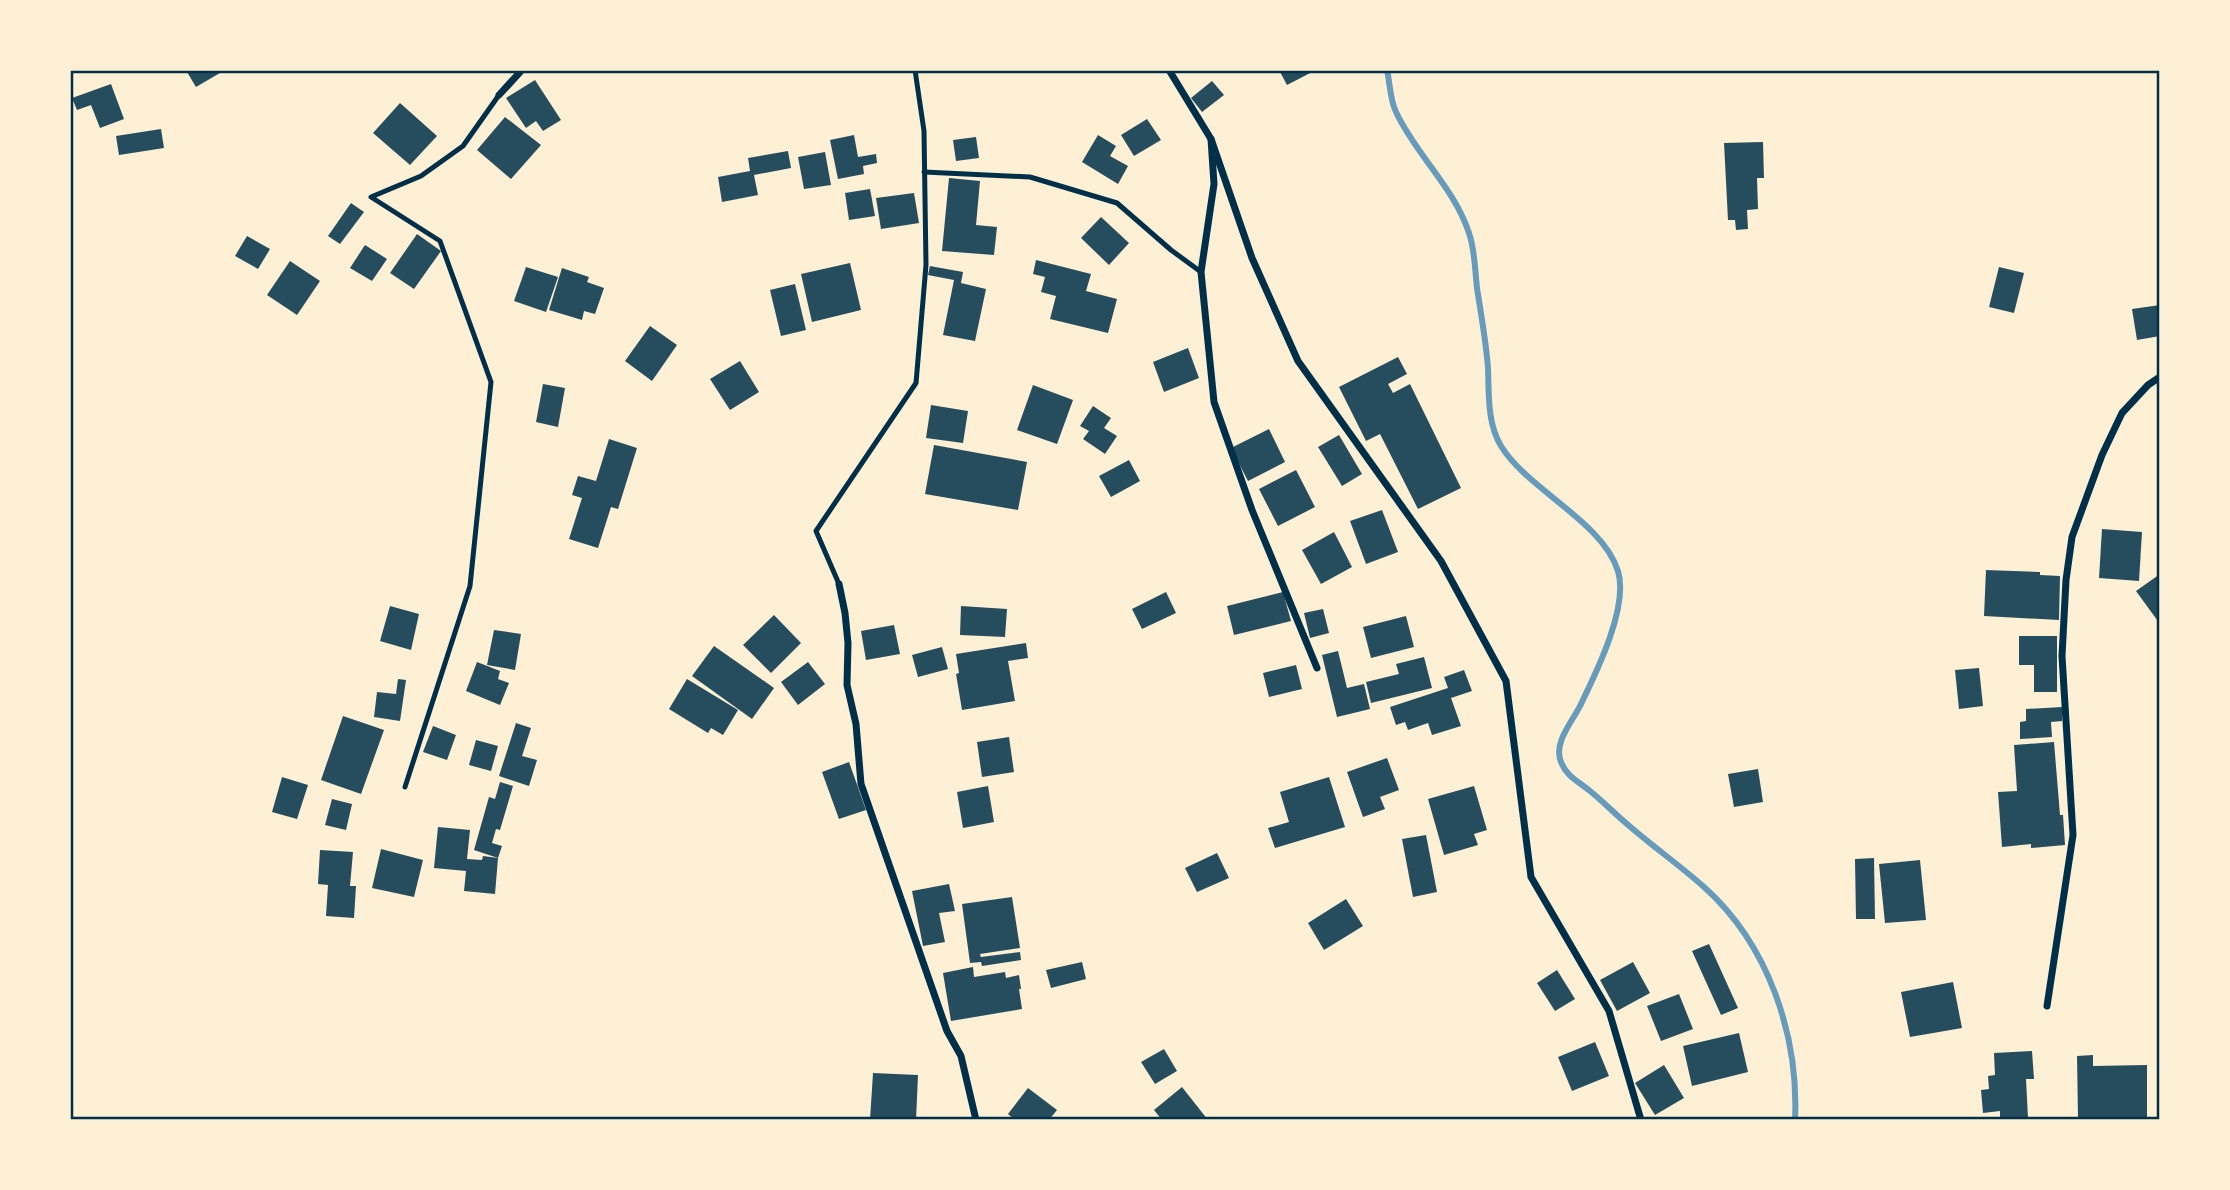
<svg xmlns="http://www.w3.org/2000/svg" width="2230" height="1190" viewBox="0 0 2230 1190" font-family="'Open Sans',sans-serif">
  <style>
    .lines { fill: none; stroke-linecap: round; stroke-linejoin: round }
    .stream { stroke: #669bbc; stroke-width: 6 }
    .building { fill: #264d5e }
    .service { stroke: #003049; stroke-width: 5 }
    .minor { stroke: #003049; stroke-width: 7 }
    .neatline { fill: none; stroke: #003049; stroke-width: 2.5 }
  </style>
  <rect width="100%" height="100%" fill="#fdf0d5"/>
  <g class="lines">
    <path class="stream" d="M1387,70C1390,83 1390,100 1396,112C1416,155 1454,187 1469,233C1475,250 1475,271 1477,288C1481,314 1486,341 1488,368C1489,393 1487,423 1501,446C1528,490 1602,521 1618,571C1629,607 1596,673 1580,706C1572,722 1553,743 1561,762C1567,777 1578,781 1590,791C1600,799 1609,808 1618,816C1645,841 1676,862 1704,887C1768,944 1799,1035 1795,1120"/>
  </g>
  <g class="building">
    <path d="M190,70H225L196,87L187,72Z"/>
    <path d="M1279,70H1316L1287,85Z"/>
    <path d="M535,80L561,120L543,131L536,121L526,128L506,98Z"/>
    <path d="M1212,81L1224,95L1202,112L1191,98Z"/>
    <path d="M111,84L124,119L100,128L91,105L77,110L72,98Z"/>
    <path d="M400,103L437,136L410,165L373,133Z"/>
    <path d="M505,117L541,145L511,179L477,150Z"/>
    <path d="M1147,119L1161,140L1134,156L1121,135Z"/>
    <path d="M161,129L164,148L119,155L116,136Z"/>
    <path d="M854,135L858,157L876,154L877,163L863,166L864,174L838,179L830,140Z"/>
    <path d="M1098,135L1116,146L1110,156L1128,166L1118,184L1082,162Z"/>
    <path d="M976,137L979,158L956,161L953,140Z"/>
    <path d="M1763,142L1764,178H1757L1758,209L1747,210L1748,229L1736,230L1735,220H1728L1724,143Z"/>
    <path d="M788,151L791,168L754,175L758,195L722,202L718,177L750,171L748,158Z"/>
    <path d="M825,152L831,185L804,189L798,157Z"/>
    <path d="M949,178L980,181L976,225L997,227L994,255L942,251Z"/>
    <path d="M870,189L875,216L849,220L845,193Z"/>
    <path d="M914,193L919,223L881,229L876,198Z"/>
    <path d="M351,203L364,212L340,244L328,236Z"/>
    <path d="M1101,217L1129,243L1109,265L1081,238Z"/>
    <path d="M417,234L441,251L414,289L390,273Z"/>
    <path d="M247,236L270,249L258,269L235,256Z"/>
    <path d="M365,245L387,259L372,281L350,268Z"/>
    <path d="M1036,260L1091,274L1086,291L1117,299L1108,333L1050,319L1056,296L1041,292L1045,277L1033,274Z"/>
    <path d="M290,261L320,281L297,315L267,295Z"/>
    <path d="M850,263L861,310L812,322L801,274Z"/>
    <path d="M930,266L963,272L961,283L986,289L975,341L943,335L954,280L928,275Z"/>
    <path d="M526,267L558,277L546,312L514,301Z"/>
    <path d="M1999,267L2024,273L2014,313L1989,307Z"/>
    <path d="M562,268L589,277L587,282L604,288L595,314L584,311L582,320L549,310Z"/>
    <path d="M795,284L806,330L781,336L770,290Z"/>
    <path d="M2160,305V336L2137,340L2132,309Z"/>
    <path d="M650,326L677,345L652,381L625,361Z"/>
    <path d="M1188,348L1199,378L1164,392L1153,362Z"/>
    <path d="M1398,357L1407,374L1388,384L1393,393L1410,384L1461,488L1418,509L1380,434L1366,441L1339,387Z"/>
    <path d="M740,361L759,392L730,410L710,379Z"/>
    <path d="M543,384L565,388L558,427L536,422Z"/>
    <path d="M1033,385L1073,400L1057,444L1017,430Z"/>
    <path d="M931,405L968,411L963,443L926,438Z"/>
    <path d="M1093,406L1111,418L1104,428L1117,436L1105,454L1083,439L1089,431L1080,426Z"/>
    <path d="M1269,429L1285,462L1248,481L1231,448Z"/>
    <path d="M1339,435L1362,474L1342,486L1318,447Z"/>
    <path d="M609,439L637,448L618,509L611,507L598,548L569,539L582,498L572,495L578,476L596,481Z"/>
    <path d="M934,445L1027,462L1018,510L925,494Z"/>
    <path d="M1129,460L1140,481L1111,497L1099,476Z"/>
    <path d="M1296,470L1315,507L1278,526L1259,489Z"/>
    <path d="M1382,510L1398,552L1366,564L1350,521Z"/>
    <path d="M2102,529L2142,532L2139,581L2099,578Z"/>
    <path d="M1334,532L1352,567L1321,584L1302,550Z"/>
    <path d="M1986,570L2040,572V575L2060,576L2059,620L1984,616Z"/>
    <path d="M2160,574V624L2136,591Z"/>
    <path d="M1166,592L1176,613L1142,629L1132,609Z"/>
    <path d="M1283,592L1291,621L1234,635L1227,606Z"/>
    <path d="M390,606L419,614L411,650L380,641Z"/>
    <path d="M961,606L1007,609L1005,637L960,635Z"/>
    <path d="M1323,609L1329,633L1310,638L1304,613Z"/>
    <path d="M774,615L801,643L771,673L743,645Z"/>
    <path d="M1406,616L1414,647L1371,658L1363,627Z"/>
    <path d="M894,625L900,654L866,660L861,631Z"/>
    <path d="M494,630L521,634L515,670L487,665Z"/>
    <path d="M2019,636H2057V692H2034V665H2019Z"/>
    <path d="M1026,643L1028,658L1008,661L1015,701L962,710L956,674L959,673L956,654Z"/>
    <path d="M714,646L774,688L752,719L692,676Z"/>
    <path d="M942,647L948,669L918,677L912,655Z"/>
    <path d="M1338,651L1347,688L1364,684L1370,709L1337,717L1322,655Z"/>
    <path d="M1424,657L1432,688L1371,703L1366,682L1399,674L1396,664Z"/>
    <path d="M477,662L500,671L498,679L509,683L500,705L466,691Z"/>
    <path d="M808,662L825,684L798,705L781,682Z"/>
    <path d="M1296,665L1302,689L1269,697L1263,673Z"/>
    <path d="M1979,668L1983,706L1959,709L1955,670Z"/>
    <path d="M1464,670L1472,691L1451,698L1461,726L1432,735L1428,723L1408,730L1405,722L1396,725L1390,707L1448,688L1444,677Z"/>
    <path d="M398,679L406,680L400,721L374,717L377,692L396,694Z"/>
    <path d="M687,679L738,710L723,735L711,728L708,733L669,709Z"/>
    <path d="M2062,707V721L2051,722L2052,737L2020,739V722L2026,721V709Z"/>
    <path d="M343,716L384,730L361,794L321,780Z"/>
    <path d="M516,723L531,728L522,756L537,760L529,786L499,776Z"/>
    <path d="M433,726L456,735L447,760L423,752Z"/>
    <path d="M1009,737L1014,772L982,777L977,742Z"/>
    <path d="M476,740L498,746L491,771L469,765Z"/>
    <path d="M2054,742L2060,815H2063L2065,845L2031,848V844L2002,847L1998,792L2017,791L2014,745Z"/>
    <path d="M1387,758L1399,790L1380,797L1385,809L1363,817L1347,772Z"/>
    <path d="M849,762L866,810L839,819L822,772Z"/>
    <path d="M1758,769L1763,802L1734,807L1728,774Z"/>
    <path d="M282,777L308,785L297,819L272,812Z"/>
    <path d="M1329,777L1345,827L1275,848L1268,828L1289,822L1280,792Z"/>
    <path d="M500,782L513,786L500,830L496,829L492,843L502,846L498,858L474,850L489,797L495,799Z"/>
    <path d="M988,786L994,822L963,828L957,792Z"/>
    <path d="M1474,786L1487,830L1474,834L1478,845L1444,855L1428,799Z"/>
    <path d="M332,799L352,804L346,830L325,825Z"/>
    <path d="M438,827L470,830L467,859L482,860L483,856L498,858L495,894L464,891L466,871L434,868Z"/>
    <path d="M1426,835L1437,892L1413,897L1402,839Z"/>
    <path d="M381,849L423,860L414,897L372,888Z"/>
    <path d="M320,850L353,852L350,886H356L354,918L326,916L328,885L318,884Z"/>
    <path d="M1217,853L1229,878L1197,892L1185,868Z"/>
    <path d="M1874,858L1875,919H1856L1855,859Z"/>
    <path d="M1920,860L1926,920L1885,923L1879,864Z"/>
    <path d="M949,884L955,911L939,913L945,942L923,946L912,891Z"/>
    <path d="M1012,897L1020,948L980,954L981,957L1020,952L1021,960L982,966L981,962L970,963L962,904Z"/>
    <path d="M1346,899L1363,926L1324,950L1308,923Z"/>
    <path d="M1709,944L1738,1008L1721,1015L1692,951Z"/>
    <path d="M1082,962L1086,979L1051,988L1046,970Z"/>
    <path d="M1633,962L1650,993L1617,1011L1600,980Z"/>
    <path d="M973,967L974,977L1005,972L1006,978L1019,975L1021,989H1019L1022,1009L951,1021L943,973Z"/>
    <path d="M1557,970L1575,999L1555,1011L1537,983Z"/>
    <path d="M1953,982L1962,1028L1910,1037L1901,992Z"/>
    <path d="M1679,994L1693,1029L1661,1041L1647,1006Z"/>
    <path d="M1739,1033L1748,1072L1692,1086L1683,1046Z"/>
    <path d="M1595,1042L1609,1076L1572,1091L1558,1057Z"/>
    <path d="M1164,1049L1177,1071L1155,1084L1141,1062Z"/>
    <path d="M2032,1051L2034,1079H2026L2028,1118L2000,1120V1111L1983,1113L1981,1090L1989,1089L1988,1076L1995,1075L1994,1053Z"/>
    <path d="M2093,1055V1066L2147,1065V1117L2078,1118L2077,1056Z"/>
    <path d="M1664,1065L1684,1098L1655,1115L1635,1083Z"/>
    <path d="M873,1073L918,1075L916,1120H870Z"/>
    <path d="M1182,1087L1208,1120H1162L1154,1110Z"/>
    <path d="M1028,1088L1057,1110L1049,1120H1015L1008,1114Z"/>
  </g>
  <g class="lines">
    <g class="service">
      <path d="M924,172L1030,177L1117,203L1171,250L1201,272"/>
      <path d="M839,584L816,531L916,383L926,265L924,131L915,70"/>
      <path d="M405,787L470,586L491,382L440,241L371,197L421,176L463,146L499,95"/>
    </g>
    <g class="minor">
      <path d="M1169,70L1211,139L1214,184L1201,272L1214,402L1252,510L1317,668"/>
      <path d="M499,95L522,70"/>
      <path d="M1211,139L1252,258L1298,361L1441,561L1506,681L1531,877L1609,1011L1641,1120"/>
      <path d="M839,584L845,613L848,643L847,685L856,724L861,784L947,1031L961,1056L976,1120"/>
      <path d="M2047,1006L2073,835L2062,656L2066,580L2072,537L2102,455L2122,413L2148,385L2160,377"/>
    </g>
  </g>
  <rect width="2230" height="1190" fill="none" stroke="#fdf0d5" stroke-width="144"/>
  <rect x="72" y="72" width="2086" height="1046" class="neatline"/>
</svg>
